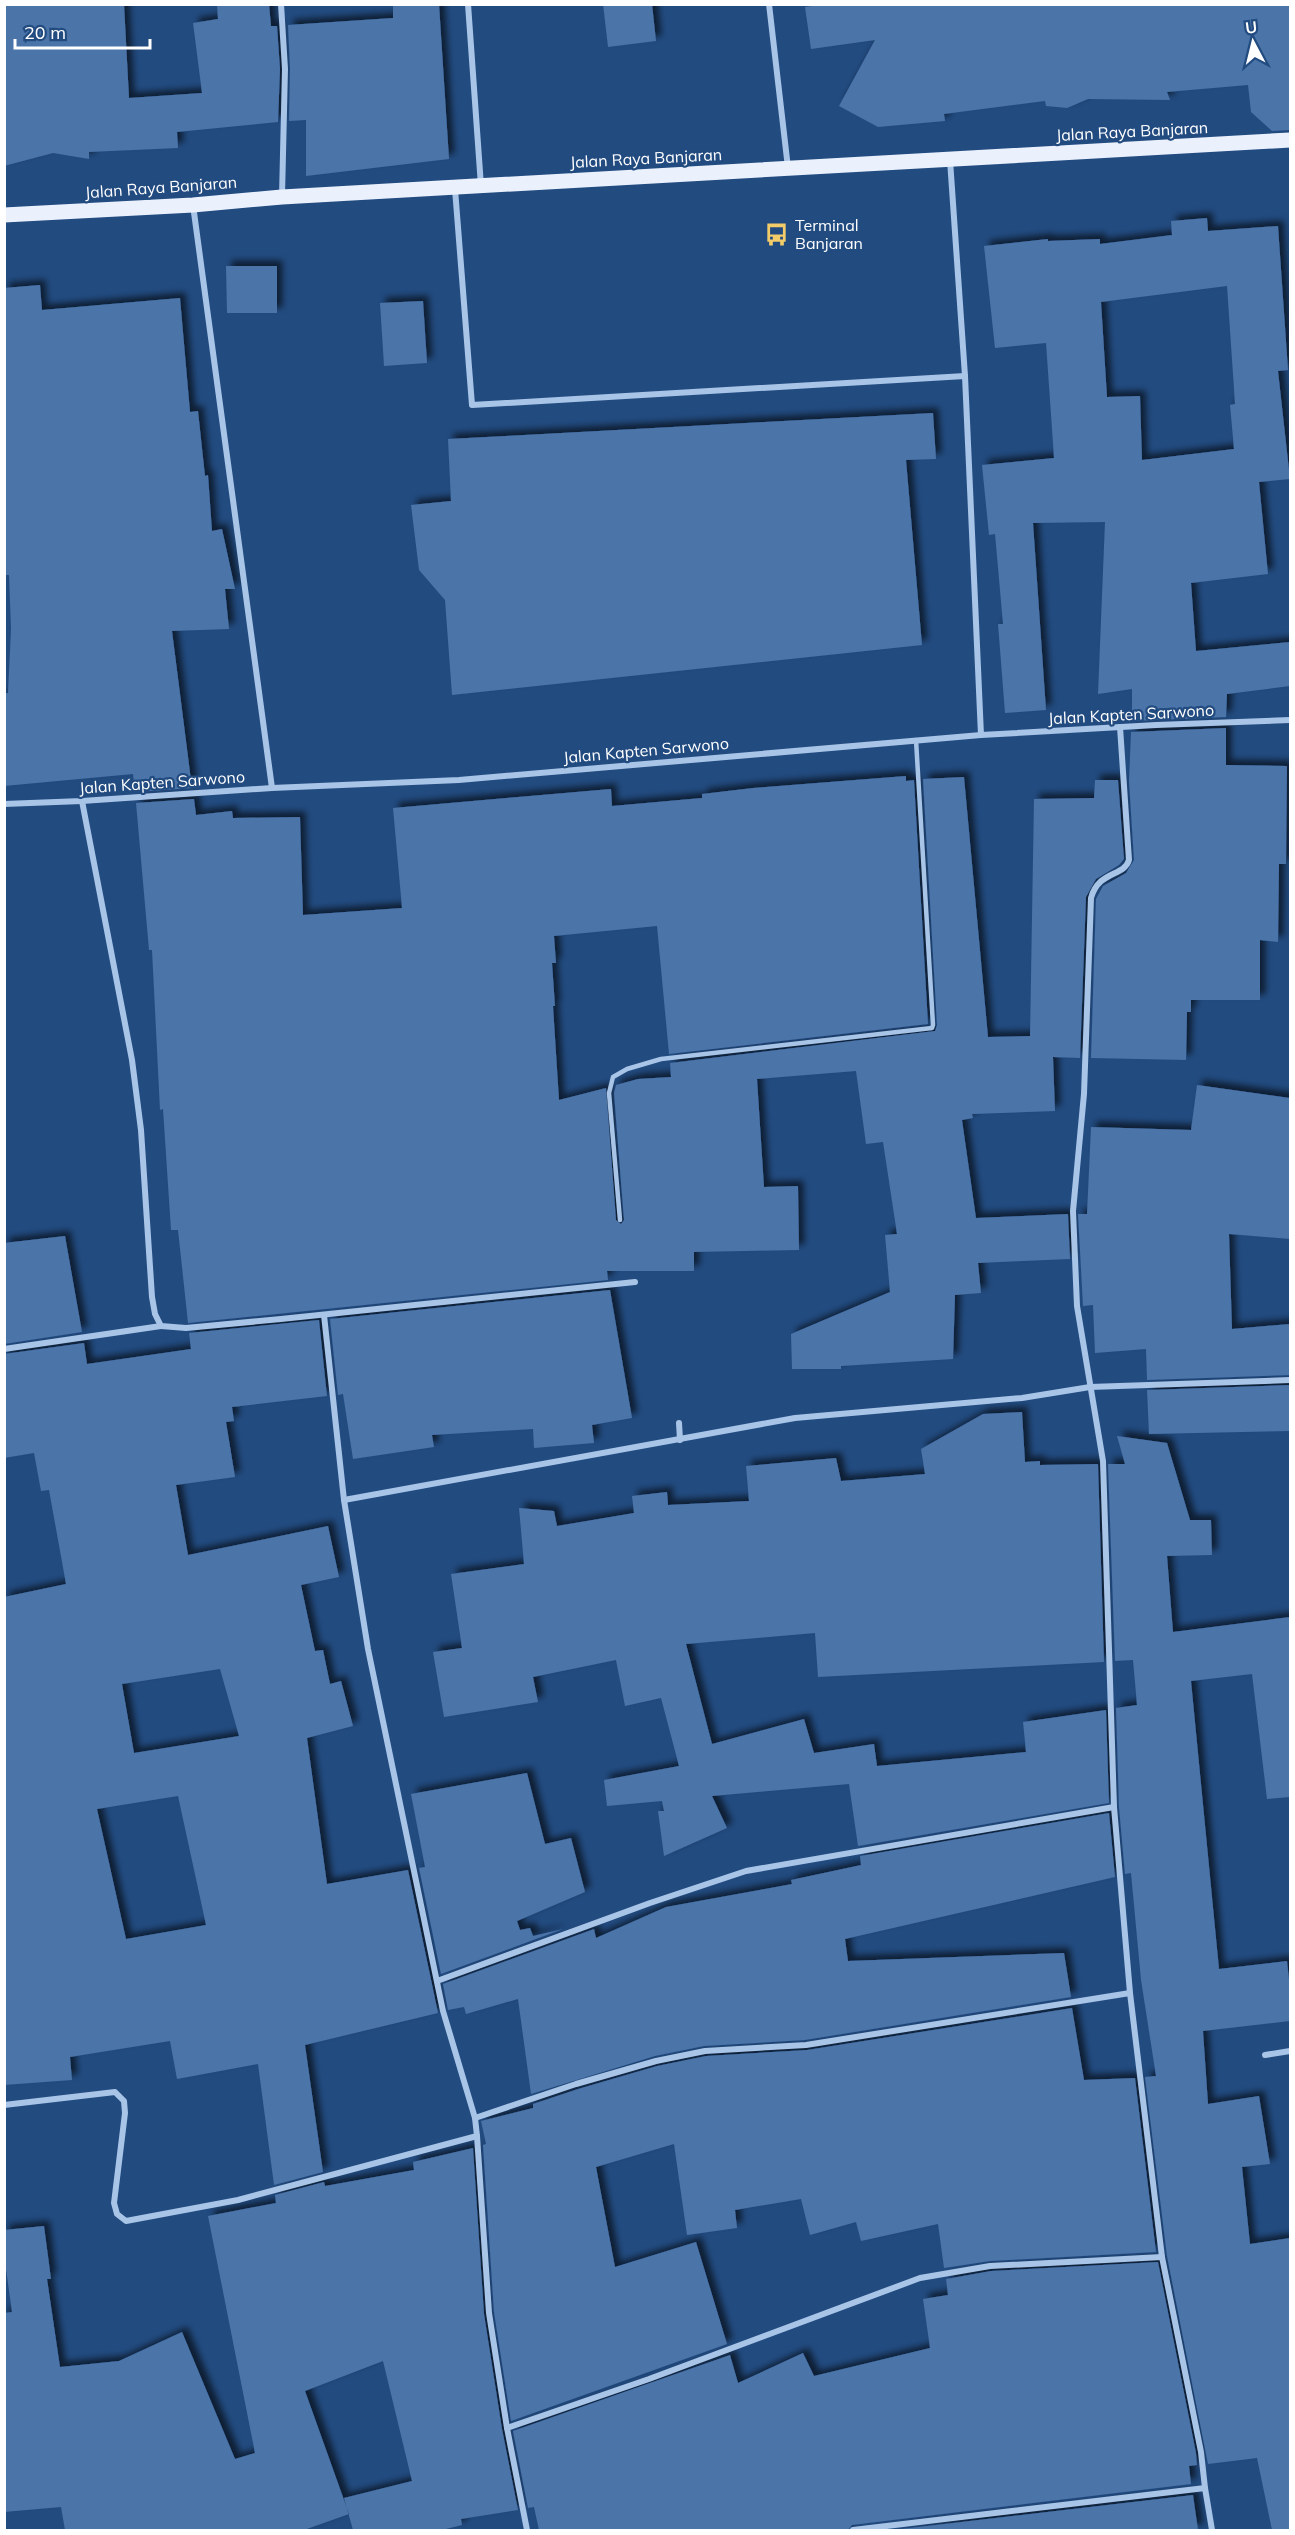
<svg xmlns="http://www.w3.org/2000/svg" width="1295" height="2535" viewBox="0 0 1295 2535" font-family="Mulish,sans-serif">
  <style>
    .building { fill: #4b74a9; fill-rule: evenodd; filter: url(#shadow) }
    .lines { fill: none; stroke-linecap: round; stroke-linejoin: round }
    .lane { stroke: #a8c4e7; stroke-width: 4.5 }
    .street { stroke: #a8c4e7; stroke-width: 6 }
    .primary { stroke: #eaf1fd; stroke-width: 15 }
    .labels { text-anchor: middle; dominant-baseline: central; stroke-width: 4.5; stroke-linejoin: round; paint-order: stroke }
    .street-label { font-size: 16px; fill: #fff; stroke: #224b80 }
    .poi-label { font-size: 16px; fill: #fff; stroke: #224b80; text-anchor: start }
  </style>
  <defs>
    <filter id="shadow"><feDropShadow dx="5.5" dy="-5.5" stdDeviation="3" flood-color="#0009"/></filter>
  </defs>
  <rect width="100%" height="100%" fill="#224b80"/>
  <g class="building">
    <path d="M4,4H124L129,98L202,93L193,23L218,19L217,4H269L271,26H277L280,69L278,122L177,132L178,148L89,152V159L53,153L4,166Z"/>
    <path d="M393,4H439L449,159L306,176V120L289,121L290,69L288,25L393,18Z"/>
    <path d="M603,4H652L656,41L608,47Z"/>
    <path d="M825,4H1290V130L1272,131L1251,112L1248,85L1167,92L1170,100L1088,99L1067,108L1046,106L1045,101L944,114L945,121L878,127L839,106L875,40L811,49L805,7Z"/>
    <path d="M1207,218L1208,231L1278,226L1288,370L1278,371L1290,479L1259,482L1268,574L1191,583L1196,651L1290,642V686L1227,694L1226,717L1132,721V689L1098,694L1105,522L1033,523L1046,710L1005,713L998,624H1003L995,534L989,535L982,465L1054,458L1046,343L995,348L984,246L1048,239V241L1100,239V244L1172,235L1171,221ZM1227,286L1235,404L1230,405L1234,449L1142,460L1140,396L1107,397L1101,302Z"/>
    <path d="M226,266H277V313H227Z"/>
    <path d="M40,285L42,310L180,298L190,412L198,411L205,476L208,475L212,531L222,529L235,589H225L229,629L172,631L192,788L135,792L133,774L4,786V693H8L11,629L9,575H4V288Z"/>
    <path d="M423,301L427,363L384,366L380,303Z"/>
    <path d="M933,413L936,459L906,460L922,645L452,695L445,600L419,570L411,505L451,501L448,439Z"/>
    <path d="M1226,728V765L1287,766L1286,864H1279L1278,942L1260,940V1000H1191V1012H1187L1186,1060L1091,1058L1096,899L1103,886L1126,873L1134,860L1129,781L1131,732Z"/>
    <path d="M906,776V781L914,780L928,1024L669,1054L657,926L554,936L556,963H552L555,1006H553L559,1100L606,1088L616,1220L621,1224L624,1220L614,1093L616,1085L638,1079L671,1077L670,1063L935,1031L937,1025L923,779L964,777L988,1037L1030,1036L1034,799L1094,798L1095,780H1118L1124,859L1119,865L1096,879L1086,897L1080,1058L1053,1057L1055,1111L972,1114L973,1118L962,1120L976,1218L1068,1214L1070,1259L978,1263L981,1293L955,1295L953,1359L841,1366V1369H792L791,1334L890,1292L885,1235L897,1234L883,1142L866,1144L856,1071L757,1079L764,1187L798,1186L799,1250L694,1252V1271H607L608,1280L188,1323L178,1230H171L163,1109L160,1110L152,950H149L136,803L194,799L196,815L232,811L233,818L300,817L303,915L402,908L393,808L611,789L612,806L702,798V794L753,788Z"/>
    <path d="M1197,1085L1290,1098V1239L1229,1234L1232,1329L1290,1324V1375L1147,1380L1146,1349L1095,1353L1093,1305L1083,1306L1078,1214H1087L1091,1127L1191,1130Z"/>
    <path d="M65,1236L82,1332L4,1344V1243Z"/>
    <path d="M610,1290L632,1418L592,1425L594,1443L534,1448L533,1429L432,1435L434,1447L353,1459L343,1394L338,1395L330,1319Z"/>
    <path d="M319,1320L327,1396L232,1407L234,1421L226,1422L235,1477L176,1485L188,1555L328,1526L339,1577L301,1585L315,1651L323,1650L330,1684L341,1681L353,1726L307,1738L327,1884L408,1870L438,2013L305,2045L323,2172L274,2185L258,2064L177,2079L170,2041L70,2057L72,2080L4,2085V1597L66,1584L49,1490L41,1491L34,1453L4,1458V1354L84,1343L87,1364L191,1349L189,1333ZM220,1669L239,1736L134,1753L122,1684ZM178,1796L206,1925L126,1939L97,1809Z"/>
    <path d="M1290,1385V1431L1149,1434L1147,1390Z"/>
    <path d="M1022,1412L1025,1462L1040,1461V1465L1098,1464L1104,1662L818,1677L815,1633L686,1644L712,1744L804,1719L814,1753L874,1744L877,1766L1026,1752L1023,1722L1106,1710L1109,1803L858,1846L849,1784L712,1796L727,1828L664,1856L658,1811H664L662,1801L607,1806L604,1780L679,1766L661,1698L625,1706L616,1660L533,1677L538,1702L444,1717L433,1652L462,1648L451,1574L524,1564L519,1508L554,1511L557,1526L634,1513L632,1496L667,1492L668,1505L749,1501L746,1466L836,1458L841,1481L925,1474L921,1449L983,1414Z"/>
    <path d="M1117,1436L1167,1443L1190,1520H1211L1212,1555L1167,1556L1173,1632L1290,1617V1797L1267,1799L1252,1674L1191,1681L1219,1969L1287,1961L1290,1989V2021L1203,2031L1208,2104L1259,2096L1270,2164L1242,2167L1250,2244L1290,2238V2530H1272L1257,2458L1208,2464L1167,2256L1145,2077L1156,2076L1141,1980L1131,1873L1125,1874L1119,1807L1116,1708L1137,1705L1133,1660L1115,1661L1108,1464H1125Z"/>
    <path d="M527,1773L545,1844L571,1838L585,1892L517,1921L520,1930L530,1928L533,1936L563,1929L441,1974L419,1868L425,1867L411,1794Z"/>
    <path d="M1109,1813L1115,1877L845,1939L848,1961L1064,1953L1071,1997L805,2040L704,2046L655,2056L531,2094L518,1999L466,2014L464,2007L448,2010L443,1984L594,1929L596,1938L666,1907L792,1884L791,1880L861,1865L860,1856Z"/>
    <path d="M1072,2008L1084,2080L1135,2078L1156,2252L990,2261L944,2268L938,2224L861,2241L856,2222L810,2235L801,2199L735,2210L737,2228L687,2235L674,2144L596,2167L615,2267L696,2242L727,2344L511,2421L494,2312L483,2145L486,2144L481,2121L533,2108V2104L578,2089L657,2066L706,2056L807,2050Z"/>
    <path d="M473,2148L484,2314L502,2429L518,2510L461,2519L462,2525L442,2530H353L344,2498L412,2481L383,2361L305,2391L349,2514L304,2530H65L61,2507L4,2512V2313L12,2312L4,2255V2230L44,2226L51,2279H47L60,2367L119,2361L182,2332L235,2459L255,2453L208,2216L276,2203L275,2195L324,2182L325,2186L414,2170L413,2162Z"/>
    <path d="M1158,2262L1196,2453L1197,2465L1189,2466L1191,2484L852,2525L848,2530H539L534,2507L528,2508L513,2431L730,2355L738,2383L803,2353L814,2376L930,2348L923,2299L948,2295L946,2279L991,2271Z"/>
    <path d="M1193,2495L1198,2530H893Z"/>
  </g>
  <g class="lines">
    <path class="lane" d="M620,1220L609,1093L613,1077L627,1069L661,1059L932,1028L933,1025L916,740"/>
    <g class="street">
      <path d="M281,4L285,69L282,196"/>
      <path d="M468,4L481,186"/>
      <path d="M769,4L788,168"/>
      <path d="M950,160L965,376L981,735"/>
      <path d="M455,189L472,405L965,376"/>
      <path d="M193,205L272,788"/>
      <path d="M1120,727L1129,860C1124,877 1099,870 1091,898L1084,1094L1073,1211L1077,1306L1103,1461L1114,1807L1130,1993L1162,2257L1201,2452L1205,2488"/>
      <path d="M82,801L132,1060L141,1130L152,1297L155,1314L161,1326L186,1328L281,1319L635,1282"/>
      <path d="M4,804L82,801L272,788L459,780L981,735L1156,725L1290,720"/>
      <path d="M324,1315L344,1500L795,1418L1022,1398L1090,1387L1290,1380"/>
      <path d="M4,1349L161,1326"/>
      <path d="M679,1423L680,1440"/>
      <path d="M437,1981L650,1903L746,1871L1114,1807"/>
      <path d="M1265,2055L1290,2051"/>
      <path d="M4,2105L115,2092L124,2101L125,2113L114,2203L117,2214L126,2221L238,2200L477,2136L475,2118L443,2011L368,1649L344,1500"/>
      <path d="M475,2118L576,2084L656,2061L705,2051L806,2045L1130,1993"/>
      <path d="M477,2136L489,2313L507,2428L527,2530"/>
      <path d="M507,2428L649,2379L920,2278L990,2266L1162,2257"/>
      <path d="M853,2530L1205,2488L1212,2530"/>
    </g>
    <path class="primary" d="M4,215L193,205L282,197L1290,140"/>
  </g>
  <defs>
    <symbol id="bus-bare" viewBox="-9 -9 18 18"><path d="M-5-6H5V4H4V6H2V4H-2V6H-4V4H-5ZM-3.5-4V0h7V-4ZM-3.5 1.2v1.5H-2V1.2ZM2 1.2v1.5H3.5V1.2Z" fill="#f3cc6a" stroke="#224b80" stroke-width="2.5" paint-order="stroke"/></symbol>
  </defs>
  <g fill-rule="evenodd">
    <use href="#bus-bare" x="760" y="218" width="33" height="33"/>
  </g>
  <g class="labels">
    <g class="street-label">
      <text transform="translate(1132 131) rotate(-3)">Jalan Raya Banjaran</text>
      <text transform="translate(646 158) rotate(-3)">Jalan Raya Banjaran</text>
      <text transform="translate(161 187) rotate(-4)">Jalan Raya Banjaran</text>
      <text transform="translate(1131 714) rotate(-3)">Jalan Kapten Sarwono</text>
      <text transform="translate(646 750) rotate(-5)">Jalan Kapten Sarwono</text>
      <text transform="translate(162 782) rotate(-4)">Jalan Kapten Sarwono</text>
    </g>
    <g class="poi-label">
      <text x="795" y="225">Terminal<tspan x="795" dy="18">Banjaran</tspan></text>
    </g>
  </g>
  <rect width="1295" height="2535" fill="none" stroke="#ffffff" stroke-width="12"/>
  <g transform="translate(1253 42) rotate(353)" stroke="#224b80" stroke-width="4.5" paint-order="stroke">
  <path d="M0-4.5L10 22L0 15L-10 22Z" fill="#ffffff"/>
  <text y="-9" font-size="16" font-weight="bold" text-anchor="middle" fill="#ffffff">U</text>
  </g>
  <path d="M15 39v9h135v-9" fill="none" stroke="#ffffff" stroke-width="3"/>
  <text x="24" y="39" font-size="18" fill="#ffffff" stroke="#224b80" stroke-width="4.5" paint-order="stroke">20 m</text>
</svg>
